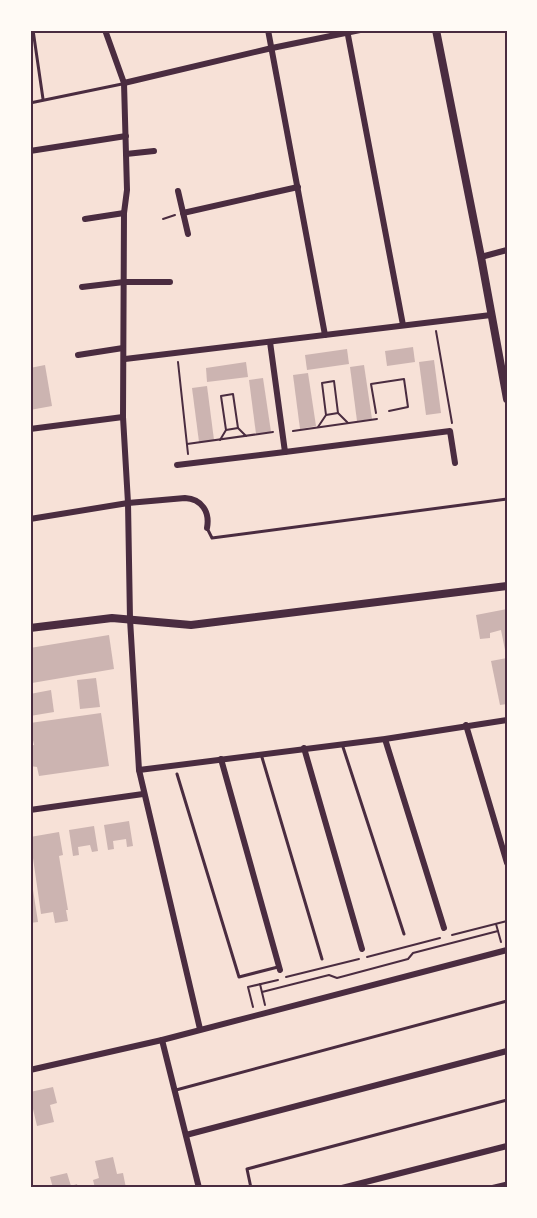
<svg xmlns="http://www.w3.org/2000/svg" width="537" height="1218" viewBox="0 0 537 1218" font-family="Raleway,sans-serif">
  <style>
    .building { fill: #ccb4b1 }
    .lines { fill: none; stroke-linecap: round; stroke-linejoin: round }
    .path { stroke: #4a2c40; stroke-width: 2 }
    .service { stroke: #4a2c40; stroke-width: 3 }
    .minor { stroke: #4a2c40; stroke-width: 6 }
    .tertiary { stroke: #4a2c40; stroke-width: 8 }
    .secondary { stroke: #4a2c40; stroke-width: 8 }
    .neatline { fill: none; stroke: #4a2c40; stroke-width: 2 }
  </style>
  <rect width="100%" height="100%" fill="#f7e1d7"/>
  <g class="building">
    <path d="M413,347L415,362L387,366L385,351Z"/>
    <path d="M347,349L349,364L307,370L305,355Z"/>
    <path d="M434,360L441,413L426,415L419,362Z"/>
    <path d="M246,362L248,377L207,382L206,368Z"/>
    <path d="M45,365L52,406L30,410V368Z"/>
    <path d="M364,365L372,419L357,421L350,367Z"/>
    <path d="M308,373L316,426L300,429L293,375Z"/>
    <path d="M263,378L271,432L256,434L249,380Z"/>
    <path d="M207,386L214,440L199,442L192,388Z"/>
    <path d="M507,609V655H506L501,630L490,633V638L480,639L476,615Z"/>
    <path d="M109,635L114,669L32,683L30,648Z"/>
    <path d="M507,658V704L500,705L491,661Z"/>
    <path d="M96,678L100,707L80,709L77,680Z"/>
    <path d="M51,690L54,712L30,716V694Z"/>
    <path d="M101,713L109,766L39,776L37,767L30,766V746L34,745L32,735H30V723Z"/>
    <path d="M129,821L133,846L127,847L126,839L113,841L114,849L108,850L104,825Z"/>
    <path d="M94,826L98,851L92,852L90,845L78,847L79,855L73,856L69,830Z"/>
    <path d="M59,832L63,855L59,856L68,910H66L68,921L55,923L53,912L41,914L30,837Z"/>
    <path d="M30,890H33L38,922L30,923Z"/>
    <path d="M53,1087L57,1103L50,1105L54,1122L37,1126L33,1109H30V1092Z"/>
    <path d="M113,1157L117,1174L123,1173L126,1188H95L93,1180L99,1178L95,1161Z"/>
    <path d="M67,1173L71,1186L77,1184L78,1188H53L50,1177Z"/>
  </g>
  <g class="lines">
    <g class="path">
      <path d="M163,219L175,215"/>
      <path d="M436,331L452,423"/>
      <path d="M178,362L188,454"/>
      <path d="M376,413L371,384L404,379L408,407L389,411"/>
      <path d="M326,415L338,413"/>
      <path d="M318,427L326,415L322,383L334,381L338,413L348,423"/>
      <path d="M226,430L238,428"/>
      <path d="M293,431L377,419"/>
      <path d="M220,440L226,430L221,396L233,394L238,428L246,436"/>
      <path d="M187,444L273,432"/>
      <path d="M496,924L501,942"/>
      <path d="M452,935L507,921"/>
      <path d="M367,957L440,938"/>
      <path d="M286,977L359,959"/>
      <path d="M260,984L265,1005"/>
      <path d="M262,992L329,975L337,978L408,959L413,953L498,931"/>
      <path d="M253,1007L248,987L278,980"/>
    </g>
    <g class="service">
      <path d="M33,30L43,99"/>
      <path d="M30,103L122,84"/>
      <path d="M208,530L212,538L507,499"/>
      <path d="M342,744L404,934"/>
      <path d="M261,754L322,959"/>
      <path d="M177,774L239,977L278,967"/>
      <path d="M176,1090L507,1001"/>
      <path d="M251,1188L247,1169L507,1100"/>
      <path d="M486,1188L507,1183"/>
    </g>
    <g class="minor">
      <path d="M105,30L124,83L127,190L124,213L123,417L128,503L130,619L139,770L200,1029"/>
      <path d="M268,30L325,335"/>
      <path d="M347,30L403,325"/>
      <path d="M124,83L272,48L360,30"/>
      <path d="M30,151L126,136"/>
      <path d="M126,154L154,151"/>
      <path d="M178,191L188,234"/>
      <path d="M183,213L298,187"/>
      <path d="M85,219L124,213"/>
      <path d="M481,257L507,250"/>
      <path d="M82,287L124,282H170"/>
      <path d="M270,342L285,452L450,431L455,463"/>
      <path d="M78,355L123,348"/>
      <path d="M125,359L491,315"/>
      <path d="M30,429L123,417"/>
      <path d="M177,465L285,452"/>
      <path d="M30,519L128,503L185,498C202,499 210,512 207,528"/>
      <path d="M466,725L507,863"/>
      <path d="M385,739L444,928"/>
      <path d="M304,748L362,949"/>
      <path d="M221,759L280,970"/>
      <path d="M139,770L385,739L507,720"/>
      <path d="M30,810L143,794"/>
      <path d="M162,1040L199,1188"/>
      <path d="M30,1070L162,1040L507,950"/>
      <path d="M186,1135L507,1051"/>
      <path d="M342,1188L507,1146"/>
    </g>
    <path class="tertiary" d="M30,628L112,618L191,625L507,586"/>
    <path class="secondary" d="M436,30L481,257L507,399"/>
  </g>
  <rect width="537" height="1218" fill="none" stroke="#fffaf5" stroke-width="63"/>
  <rect x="32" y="32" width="474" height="1154" class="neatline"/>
</svg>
